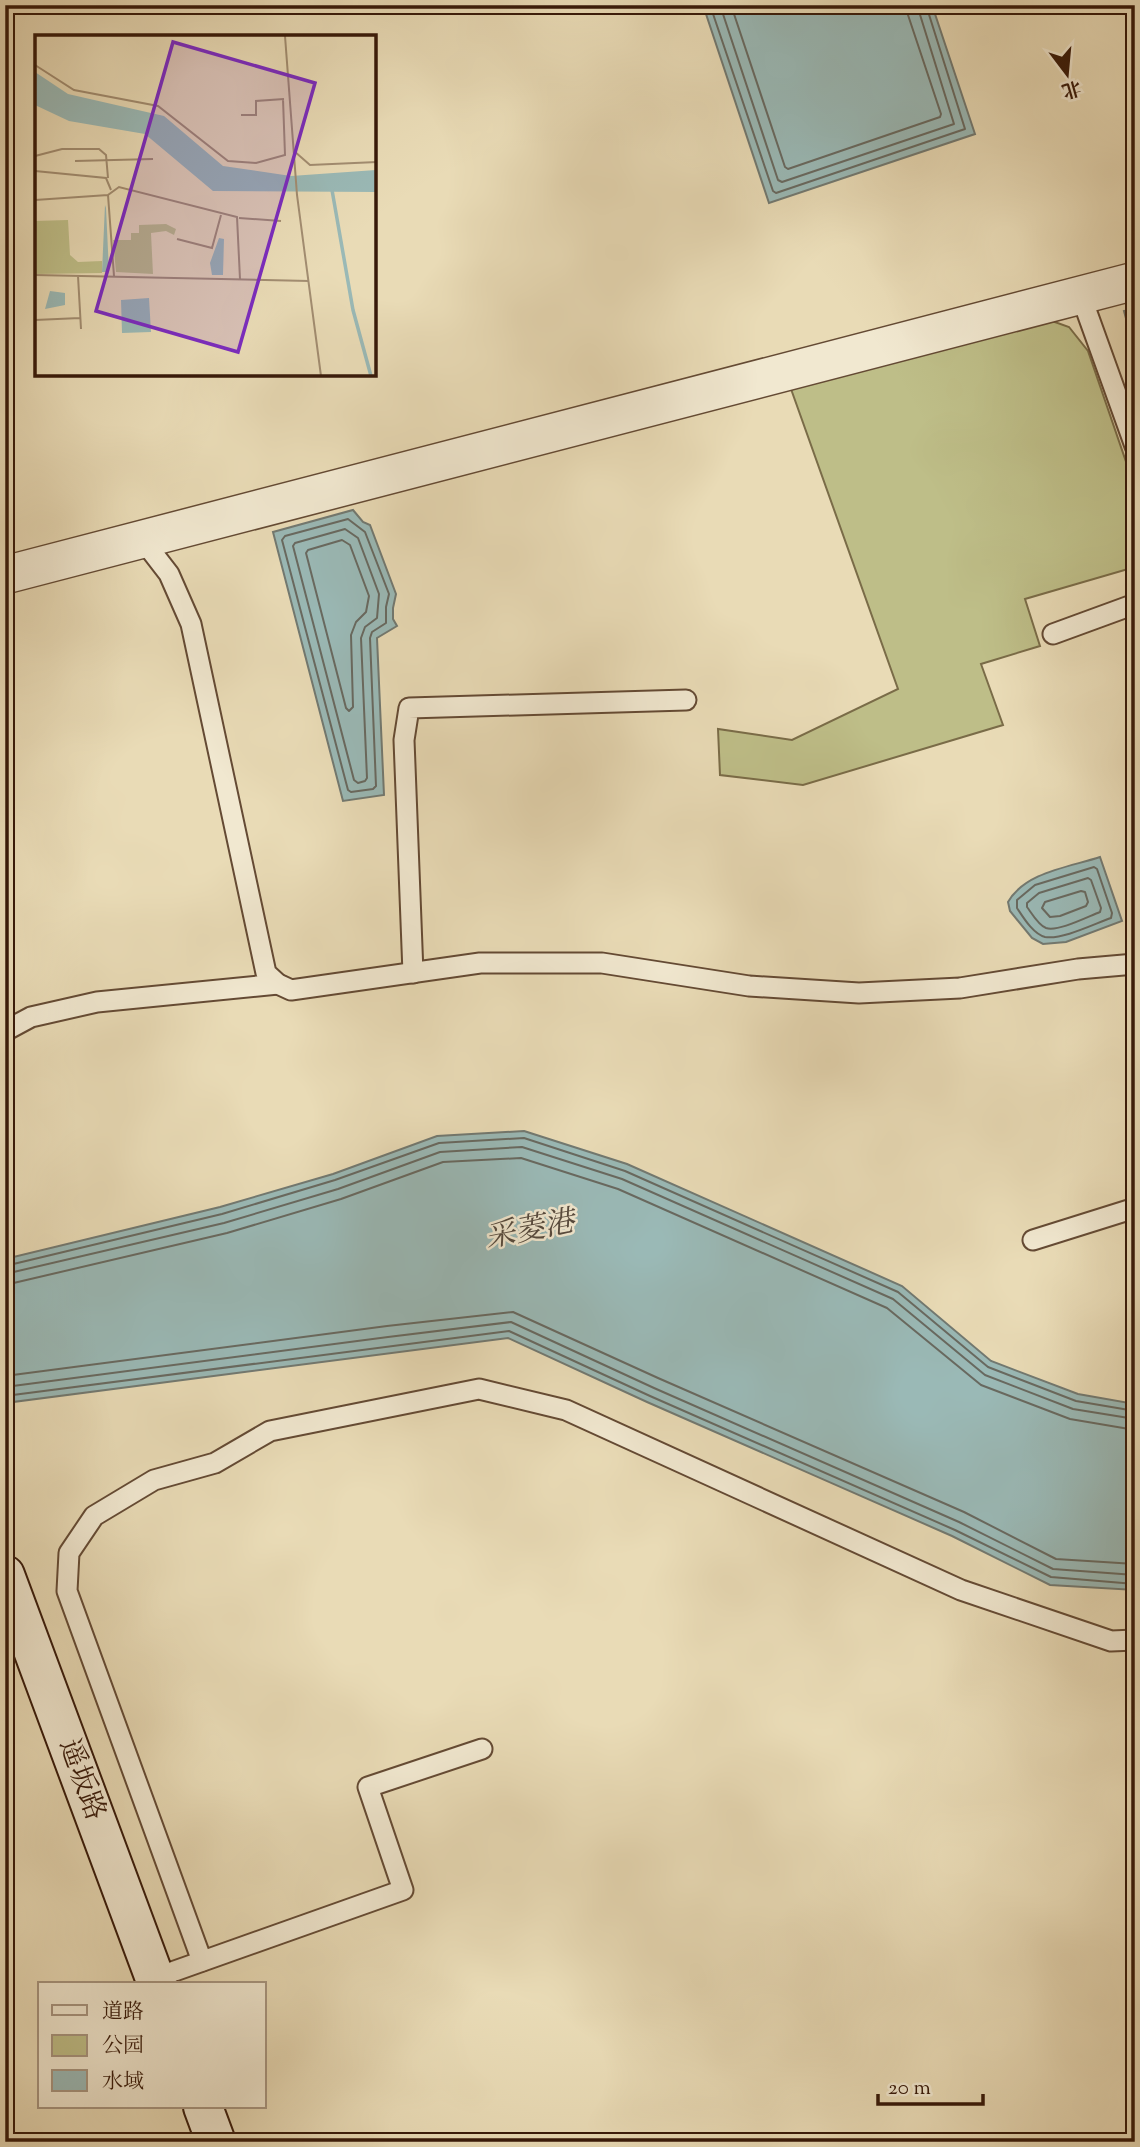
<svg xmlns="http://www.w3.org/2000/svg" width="1140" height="2147" viewBox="0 0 1140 2147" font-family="'Sorts Mill Goudy','Noto Serif SC',serif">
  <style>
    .green { fill: #bebe88; stroke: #7a6c48; stroke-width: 2 }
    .water { fill: #9ab9b6; stroke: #727971; stroke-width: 2 }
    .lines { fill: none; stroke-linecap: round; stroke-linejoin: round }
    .shore { stroke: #686960; stroke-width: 2 }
    .lane-casing { stroke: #644a34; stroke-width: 23 }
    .street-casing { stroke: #644a34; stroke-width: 40 }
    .secondary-casing { stroke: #371909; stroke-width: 42 }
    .lane { stroke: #f1e8d0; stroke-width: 19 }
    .street { stroke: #f1e8d0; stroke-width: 37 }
    .secondary { stroke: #f1e8d0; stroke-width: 38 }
    .labels { text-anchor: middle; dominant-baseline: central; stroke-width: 5; stroke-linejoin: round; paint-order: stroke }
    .street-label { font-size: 28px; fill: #371909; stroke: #f1e8d0 }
    .water-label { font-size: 30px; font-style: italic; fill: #55493d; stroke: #f1e8d0 }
    .inset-river { fill: none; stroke: #9ab9b6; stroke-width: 3.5 }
    .inset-road { fill: none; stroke: #a28d71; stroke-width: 2 }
    .view { fill: #7b2cbf; fill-opacity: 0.15; stroke: #7b2cbf; stroke-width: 3.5 }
    .inset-edge { fill: none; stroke: #371909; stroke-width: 3.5 }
  </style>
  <rect width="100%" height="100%" fill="#e9dbb6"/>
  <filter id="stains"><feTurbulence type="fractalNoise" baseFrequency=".00286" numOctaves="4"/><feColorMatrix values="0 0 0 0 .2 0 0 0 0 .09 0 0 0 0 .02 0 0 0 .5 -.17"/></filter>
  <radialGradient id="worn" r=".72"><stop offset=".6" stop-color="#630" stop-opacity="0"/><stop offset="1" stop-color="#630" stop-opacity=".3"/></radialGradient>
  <path class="green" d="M1052,321L1069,327L1088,351L1135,488V567L1025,599L1040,646L981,664L1003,725L803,785L720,775L718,729L792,740L898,689L791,389Z"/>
  <g class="water">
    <path d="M703,5H932L975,134L769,203Z"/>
    <path d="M1135,309V352L1124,311Z"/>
    <path d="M353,510L363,522L370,525L396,594L393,608V619L397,626L377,638L384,795L343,801L273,532Z"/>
    <path d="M1100,857L1122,921L1066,942L1043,944L1032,938L1010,911L1008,902C1025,872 1070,867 1100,857Z"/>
    <path d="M524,1131L627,1164L902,1286L991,1361L1078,1394L1135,1404V1590L1050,1585L952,1536L647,1402L508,1338L5,1403V1259L220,1207L333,1174L437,1136Z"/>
  </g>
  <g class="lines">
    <g class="shore">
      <path d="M710,5L773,191L776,193L965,129L926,5"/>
      <path d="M720,5L778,180L782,182L954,124L917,5"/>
      <path d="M731,5L785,167L788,169L940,117L941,114L908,15L907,5"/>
      <path d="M348,519L365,532L389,594L386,607V623L372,632L370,638L376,786L373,789L351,792L348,790L282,540L285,536Z"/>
      <path d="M345,529L358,538L379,594L377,618L365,627L361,638L367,778L365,781L358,783L354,780L293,546L295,543Z"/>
      <path d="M342,540L350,545L369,596L366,612L356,622L351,635L353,707L349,711L346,708L306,553L308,550Z"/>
      <path d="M1094,867L1097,869L1112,913L1111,918C1094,924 1062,940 1045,937C1033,934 1023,917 1017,908V900L1035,885Z"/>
      <path d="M1088,878L1091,880L1101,908L1100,912C1087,917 1058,932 1046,928C1038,925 1031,912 1027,907V903L1039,893Z"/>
      <path d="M1081,891L1085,892L1088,902L1086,906L1060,916L1050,917L1042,908L1045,902Z"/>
      <path d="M5,1266L222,1214L335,1180L439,1143L524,1138L625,1171L898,1292L988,1367L1076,1401L1135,1411"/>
      <path d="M5,1274L224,1223L338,1189L440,1152L522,1147L622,1179L893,1299L985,1375L1073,1409L1135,1419"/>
      <path d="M5,1285L227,1233L341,1199L443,1162L521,1158L618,1189L887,1308L981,1385L1070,1419L1135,1430"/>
      <path d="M5,1376L387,1326L513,1312L658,1378L964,1512L1056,1559L1135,1564"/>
      <path d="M5,1387L388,1337L511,1322L654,1388L959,1522L1053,1569L1135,1575"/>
      <path d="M5,1396L509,1331L650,1396L955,1530L1051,1577L1135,1584"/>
    </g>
    <defs>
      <g id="lane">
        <path d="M1081,296L1135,446"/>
        <path d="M142,539L169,574L191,624L266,973L278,984L291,990L480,963H602L749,986L859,993L960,988L1078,969L1135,964"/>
        <path d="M1053,634L1135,604"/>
        <path d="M413,973L404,740L409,708L686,700"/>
        <path d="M5,1031L31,1017L97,1002L278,984"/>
        <path d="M1033,1240L1135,1208"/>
        <path d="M202,1961L67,1591L69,1553L94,1516L154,1480L215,1463L270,1431L479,1389L566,1410L961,1590L1111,1641L1135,1640"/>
        <path d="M155,1978L403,1890L368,1787L482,1749"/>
      </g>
      <path id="street" d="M5,575L1135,281"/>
      <g id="secondary">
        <path d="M5,1575L157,1984"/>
        <path d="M203,2107L216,2142"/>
      </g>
    </defs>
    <use href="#lane" class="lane-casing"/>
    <use href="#street" class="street-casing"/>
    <use href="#secondary" class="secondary-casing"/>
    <use href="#lane" class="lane"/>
    <use href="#street" class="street"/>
    <use href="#secondary" class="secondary"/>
  </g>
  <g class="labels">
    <g class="street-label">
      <text transform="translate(81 1780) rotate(70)">遥坂路</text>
    </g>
    <g class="water-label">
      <text transform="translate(530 1231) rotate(-11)">采菱港</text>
    </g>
  </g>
  <g transform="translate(35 35)">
    <rect width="341" height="341" fill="#e9dbb6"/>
    <path d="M33,185L35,220L43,227L67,226V238L0,239V186ZM131,189L141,194L139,200L131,196L116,198L118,239L81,237L78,205H96V198H104V190Z" fill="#bebe88"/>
    <path d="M0,37L33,59L129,81L188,131L256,141L341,135V157L178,156L110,99L34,86L0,70ZM70,170L71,173L74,237H67ZM184,203L189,204L188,240H177L175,228ZM15,256L30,258V270L10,274ZM114,263L116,297L87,298L86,265Z" fill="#9ab9b6"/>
    <path class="inset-river" d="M297,155L318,275L336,341"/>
    <path class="inset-road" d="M250,1L262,160L286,341M0,30L39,55L123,71L193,126L221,128L250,120L248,64M206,80H221V66L249,64M259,116L275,130L342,127M0,121L27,114H64L71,120L73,143M40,126L118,124M0,136L71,143L76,155M0,165L73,160M204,183L246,186M142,204L177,213L186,180M0,240L274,246M43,241L46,294M79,241L73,160L84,152L202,182L205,244M0,285L45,283"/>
    <path class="view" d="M138,7L280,48L203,317L61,276Z"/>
    <rect width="341" height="341" class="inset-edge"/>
  </g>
  <rect width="1140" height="2147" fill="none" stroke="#e9dbb6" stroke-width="28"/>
  <rect x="7" y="7" width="1126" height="2133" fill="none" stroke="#371909" stroke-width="3.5"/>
  <rect x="14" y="14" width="1112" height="2119" fill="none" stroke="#371909" stroke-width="2"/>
  <rect x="38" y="1982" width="228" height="126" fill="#f1e8d0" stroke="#a79580" stroke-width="2"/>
  <rect x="52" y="2005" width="35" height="10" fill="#f1e8d0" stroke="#a79580" stroke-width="2"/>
  <text x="102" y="2018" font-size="21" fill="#371909">道路</text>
  <rect x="52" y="2035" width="35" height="21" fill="#bebe88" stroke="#a79580" stroke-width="2"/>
  <text x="102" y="2052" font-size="21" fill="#371909">公园</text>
  <rect x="52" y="2070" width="35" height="21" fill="#9ab9b6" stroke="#a79580" stroke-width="2"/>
  <text x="102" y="2088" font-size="21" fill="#371909">水域</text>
  <g transform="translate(1067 74) rotate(164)" stroke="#f1e8d0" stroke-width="5" paint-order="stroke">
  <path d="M0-5L12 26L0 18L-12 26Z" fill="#371909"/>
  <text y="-10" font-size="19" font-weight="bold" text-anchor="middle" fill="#371909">北</text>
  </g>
  <path d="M878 2094v10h105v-10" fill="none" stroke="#371909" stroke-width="3.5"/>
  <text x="888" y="2094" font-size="21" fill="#371909" stroke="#f1e8d0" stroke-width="5" paint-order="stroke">20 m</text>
  <rect width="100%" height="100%" filter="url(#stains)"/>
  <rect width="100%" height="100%" fill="url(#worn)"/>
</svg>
